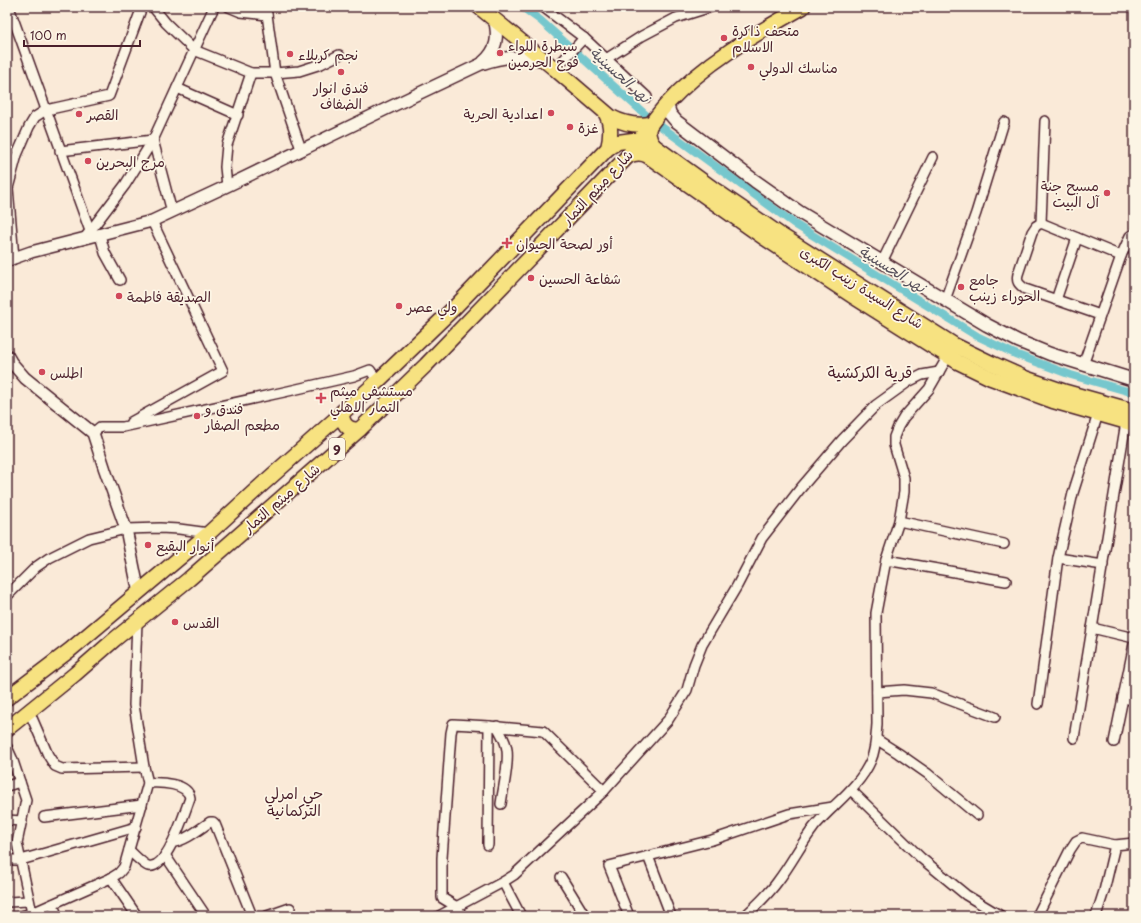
<svg xmlns="http://www.w3.org/2000/svg" width="1141" height="923" viewBox="0 0 1141 923" font-family="'Playpen Sans','Playpen Sans Arabic',sans-serif">
  <style>
    .lines { fill: none; stroke-linecap: round; stroke-linejoin: round }
    .canal { stroke: #76c7cd; stroke-width: 8 }
    .minor-casing { stroke: #4a1f2b; stroke-width: 12 }
    .tertiary-casing { stroke: #4a1f2b; stroke-width: 14 }
    .secondary-casing { stroke: #4a1f2b; stroke-width: 15 }
    .primary-casing { stroke: #4a1f2b; stroke-width: 17 }
    .trunk-casing { stroke: #4a1f2b; stroke-width: 17 }
    .minor { stroke: #fcf5e5; stroke-width: 9 }
    .tertiary { stroke: #fcf5e5; stroke-width: 11 }
    .secondary { stroke: #fcf5e5; stroke-width: 12 }
    .primary { stroke: #f7e281; stroke-width: 14 }
    .trunk { stroke: #f7e281; stroke-width: 14 }
    .poi-dot { fill: #d1495b; stroke: #fcf5e5; stroke-width: 1.5 }
    .labels { text-anchor: middle; dominant-baseline: central; stroke-width: 3.5; stroke-linejoin: round; paint-order: stroke }
    .shield { fill: #fcf5e5; stroke: #7f5f63; stroke-width: 1 }
    .shield-label { font-size: 13px; font-weight: bold; fill: #4a1f2b }
    .poi-label { font-size: 14px; fill: #4a1f2b; stroke: #fcf5e5; text-anchor: start }
    .street-label { font-size: 14px; fill: #4a1f2b; stroke: #fcf5e5 }
    .water-label { font-size: 15px; font-style: italic; fill: #57515c; stroke: #fcf5e5 }
    .neighbourhood-label { font-size: 15px; fill: #4a1f2b; stroke: #fcf5e5 }
    .quarter-label { font-size: 16px; fill: #4a1f2b; stroke: #fcf5e5 }
  </style>
  <rect width="100%" height="100%" fill="#faead8"/>
  <filter id="ink" filterUnits="userSpaceOnUse"><feTurbulence type="fractalNoise" baseFrequency=".025" numOctaves="2"/><feDisplacementMap in="SourceGraphic" scale="8" xChannelSelector="R" yChannelSelector="G"/><feConvolveMatrix kernelMatrix="1 2 1 2 8 2 1 2 1" color-interpolation-filters="sRGB"/></filter>
  <g filter="url(#ink)">
    <g class="lines">
      <g class="canal">
        <path d="M522,7L540,20L647,116"/>
        <path d="M659,125L796,225L977,336L1015,354L1071,375L1134,393"/>
      </g>
      <defs>
        <g id="minor">
          <path d="M9,7L90,231"/>
          <path d="M153,7L166,23L194,50L251,73H275L299,71L321,64L339,55"/>
          <path d="M229,7L241,12L267,15"/>
          <path d="M266,7L275,73L301,149"/>
          <path d="M543,7L584,38L647,97"/>
          <path d="M606,59L642,36L676,18L711,7"/>
          <path d="M555,69L584,38"/>
          <path d="M177,88L238,115"/>
          <path d="M60,151L153,140L172,212"/>
          <path d="M227,186L225,167L227,145L251,73"/>
          <path d="M1041,223L1045,121"/>
          <path d="M100,235L105,253L120,280"/>
          <path d="M84,239L125,185L153,140L214,7"/>
          <path d="M14,258L8,188L17,155L29,127L35,117L46,110L109,96L142,7"/>
          <path d="M882,262L933,157"/>
          <path d="M945,300L976,213L1004,122"/>
          <path d="M1056,300L1077,238"/>
          <path d="M1100,315L1025,289C1019,284 1016,282 1018,274L1032,232L1036,226L1041,223L1121,256"/>
          <path d="M1083,365L1121,256L1130,236L1134,234"/>
          <path d="M131,422L223,371L152,221"/>
          <path d="M93,433L100,427H123L284,392L354,376L370,370L378,381"/>
          <path d="M899,521L1004,544"/>
          <path d="M1058,558L1103,565"/>
          <path d="M886,560L1006,581"/>
          <path d="M7,596L36,567L49,558L89,538L126,529L160,528L179,529L209,533"/>
          <path d="M1092,628L1134,638"/>
          <path d="M877,692L904,690L931,693L995,717"/>
          <path d="M1123,697L1134,701"/>
          <path d="M1038,704L1058,558L1073,493L1098,414"/>
          <path d="M29,711L48,755L55,766L62,769L144,767"/>
          <path d="M497,726C501,734 506,741 507,750C509,766 503,788 501,804"/>
          <path d="M1074,738L1126,422"/>
          <path d="M876,739L898,753L928,774L977,815"/>
          <path d="M1114,742L1134,644"/>
          <path d="M7,747L12,758L26,800L17,843L32,913"/>
          <path d="M7,786L20,782"/>
          <path d="M851,790L921,858L966,895L1001,916"/>
          <path d="M44,817L142,805"/>
          <path d="M7,820L22,821"/>
          <path d="M173,842C184,842 201,828 210,822H213L215,824L252,916"/>
          <path d="M488,845L489,726"/>
          <path d="M129,850C133,854 143,864 148,866C167,871 185,811 190,798C188,783 160,782 148,783"/>
          <path d="M165,855L206,916"/>
          <path d="M648,856L671,916"/>
          <path d="M7,860H21L136,827"/>
          <path d="M561,877L585,916"/>
          <path d="M111,878L137,916"/>
          <path d="M503,882L521,916"/>
          <path d="M7,902L29,901"/>
          <path d="M53,904L57,916"/>
          <path d="M21,916L32,913L111,878L119,873L124,867L148,783L144,767L134,705L137,621"/>
          <path d="M267,916L290,908"/>
          <path d="M439,916L503,882L514,875L604,791L668,720L687,690L694,665L702,645L737,586L762,538L800,489L842,440L876,405L908,382L922,375L939,372"/>
          <path d="M462,916L457,907L442,898V858L451,733L453,724L489,726L543,731L604,791"/>
          <path d="M629,916L609,866L712,840L789,814L833,807"/>
          <path d="M745,916C757,905 769,894 778,881C791,864 801,844 814,827C832,805 859,788 871,760C876,749 876,736 877,724L876,613L886,560L899,521L904,492V478L894,445V437L898,427L904,417L929,389L951,351"/>
          <path d="M1037,916L1070,850L1076,841L1082,838L1115,845L1134,843"/>
          <path d="M1096,916L1104,891L1115,845"/>
        </g>
        <g id="tertiary">
          <path d="M483,62C497,50 499,37 494,19"/>
          <path d="M7,261L14,258L31,252L152,221L227,186L386,109L481,64C505,56 519,55 544,61"/>
          <path d="M7,355L11,362L25,378L93,433L105,470L126,529L139,593"/>
        </g>
        <path id="secondary" d="M667,104L670,114L676,121L755,181L799,212L987,325L1018,341L1050,354L1134,380"/>
        <g id="primary">
          <path d="M608,148L618,142L633,140H639L654,146L712,188L782,236L954,345L991,363L1025,378L1066,392L1134,411"/>
          <path d="M628,156C635,153 641,152 648,156L766,239L854,297L932,346L958,362L991,378L1053,401L1134,424"/>
        </g>
        <g id="trunk">
          <path d="M479,7L555,69L611,117C624,124 636,126 650,124"/>
          <path d="M650,124C647,132 648,139 654,146"/>
          <path d="M343,411C340,422 348,432 360,429"/>
          <path d="M7,698L70,650L209,533L256,490L378,381L455,307L608,148C611,136 612,125 606,114"/>
          <path d="M7,729L75,674L115,639L189,579L360,429L426,365L628,156C640,139 652,121 666,105C704,63 755,34 803,7"/>
        </g>
      </defs>
      <use href="#minor" class="minor-casing"/>
      <use href="#tertiary" class="tertiary-casing"/>
      <use href="#secondary" class="secondary-casing"/>
      <use href="#primary" class="primary-casing"/>
      <use href="#trunk" class="trunk-casing"/>
      <use href="#minor" class="minor"/>
      <use href="#tertiary" class="tertiary"/>
      <use href="#secondary" class="secondary"/>
      <use href="#primary" class="primary"/>
      <use href="#trunk" class="trunk"/>
    </g>
  </g>
  <g class="poi-dot">
    <circle cx="724" cy="38" r="4"/>
    <circle cx="500" cy="53" r="4"/>
    <circle cx="290" cy="54" r="4"/>
    <circle cx="751" cy="67" r="4"/>
    <circle cx="341" cy="72" r="4"/>
    <circle cx="551" cy="113" r="4"/>
    <circle cx="79" cy="114" r="4"/>
    <circle cx="570" cy="127" r="4"/>
    <circle cx="88" cy="161" r="4"/>
    <circle cx="1107" cy="193" r="4"/>
    <path d="M505 237h4v4h4v4h-4v4h-4v-4h-4v-4h4z"/>
    <circle cx="531" cy="278" r="4"/>
    <circle cx="961" cy="287" r="4"/>
    <circle cx="119" cy="296" r="4"/>
    <circle cx="399" cy="306" r="4"/>
    <circle cx="42" cy="372" r="4"/>
    <path d="M319 392h4v4h4v4h-4v4h-4v-4h-4v-4h4z"/>
    <circle cx="197" cy="416" r="4"/>
    <circle cx="148" cy="545" r="4"/>
    <circle cx="175" cy="622" r="4"/>
  </g>
  <g class="labels">
    <rect class="shield" x="329" y="438" width="16" height="22" rx="3"/>
    <g class="shield-label">
      <text x="337" y="449">9</text>
    </g>
    <g class="poi-label">
      <text x="732" y="30">متحف ذاكرة<tspan x="732" dy="16">الاسلام</tspan></text>
      <text x="508" y="45">سيطرة اللواء<tspan x="508" dy="16">فوج الحرمين</tspan></text>
      <text x="298" y="54">نجم كربلاء</text>
      <text x="759" y="67">مناسك الدولي</text>
      <text x="341" y="87" text-anchor="middle">فندق انوار<tspan x="341" dy="16">الضفاف</tspan></text>
      <text x="543" y="113" text-anchor="end">اعدادية الحرية</text>
      <text x="87" y="114">القصر</text>
      <text x="578" y="127">غزة</text>
      <text x="96" y="161">مرج البحرين</text>
      <text x="1099" y="185" text-anchor="end">مسبح جنة<tspan x="1099" dy="16">آل البيت</tspan></text>
      <text x="516" y="243">أور لصحة الحيوان</text>
      <text x="539" y="278">شفاعة الحسين</text>
      <text x="969" y="279">جامع<tspan x="969" dy="16">الحوراء زينب</tspan></text>
      <text x="127" y="296">الصديقة فاطمة</text>
      <text x="407" y="306">ولي عصر</text>
      <text x="50" y="372">اطلس</text>
      <text x="330" y="390">مستشفى ميثم<tspan x="330" dy="16">التمار الاهلي</tspan></text>
      <text x="205" y="408">فندق و<tspan x="205" dy="16">مطعم الصفار</tspan></text>
      <text x="156" y="545">أنوار البقيع</text>
      <text x="183" y="622">القدس</text>
    </g>
    <g class="street-label">
      <text transform="translate(597 187) rotate(-47)">شارع ميثم التمار</text>
      <text transform="translate(862 287) rotate(32)">شارع السيدة زينب الكبرى</text>
      <text transform="translate(281 498) rotate(-41)">شارع ميثم التمار</text>
    </g>
    <g class="water-label">
      <text transform="translate(621 74) rotate(42)">نهر الحسينية</text>
      <text transform="translate(893 268) rotate(32)">نهر الحسينية</text>
    </g>
    <g class="neighbourhood-label">
      <text x="294" y="792">حي امرلي<tspan x="294" dy="17">التركمانية</tspan></text>
    </g>
    <g class="quarter-label">
      <text x="870" y="371">قرية الكركشية</text>
    </g>
  </g>
  <rect width="1141" height="923" fill="none" stroke="#fcf5e5" stroke-width="24"/>
  <rect x="12" y="12" width="1117" height="899" fill="none" stroke="#4a1f2b" stroke-width="1.5" filter="url(#ink)"/>
  <path d="M24 40v6h116v-6" fill="none" stroke="#4a1f2b" stroke-width="2"/>
  <text x="30" y="40" font-size="12" fill="#4a1f2b" stroke="#fcf5e5" stroke-width="3" paint-order="stroke">100 m</text>
</svg>
